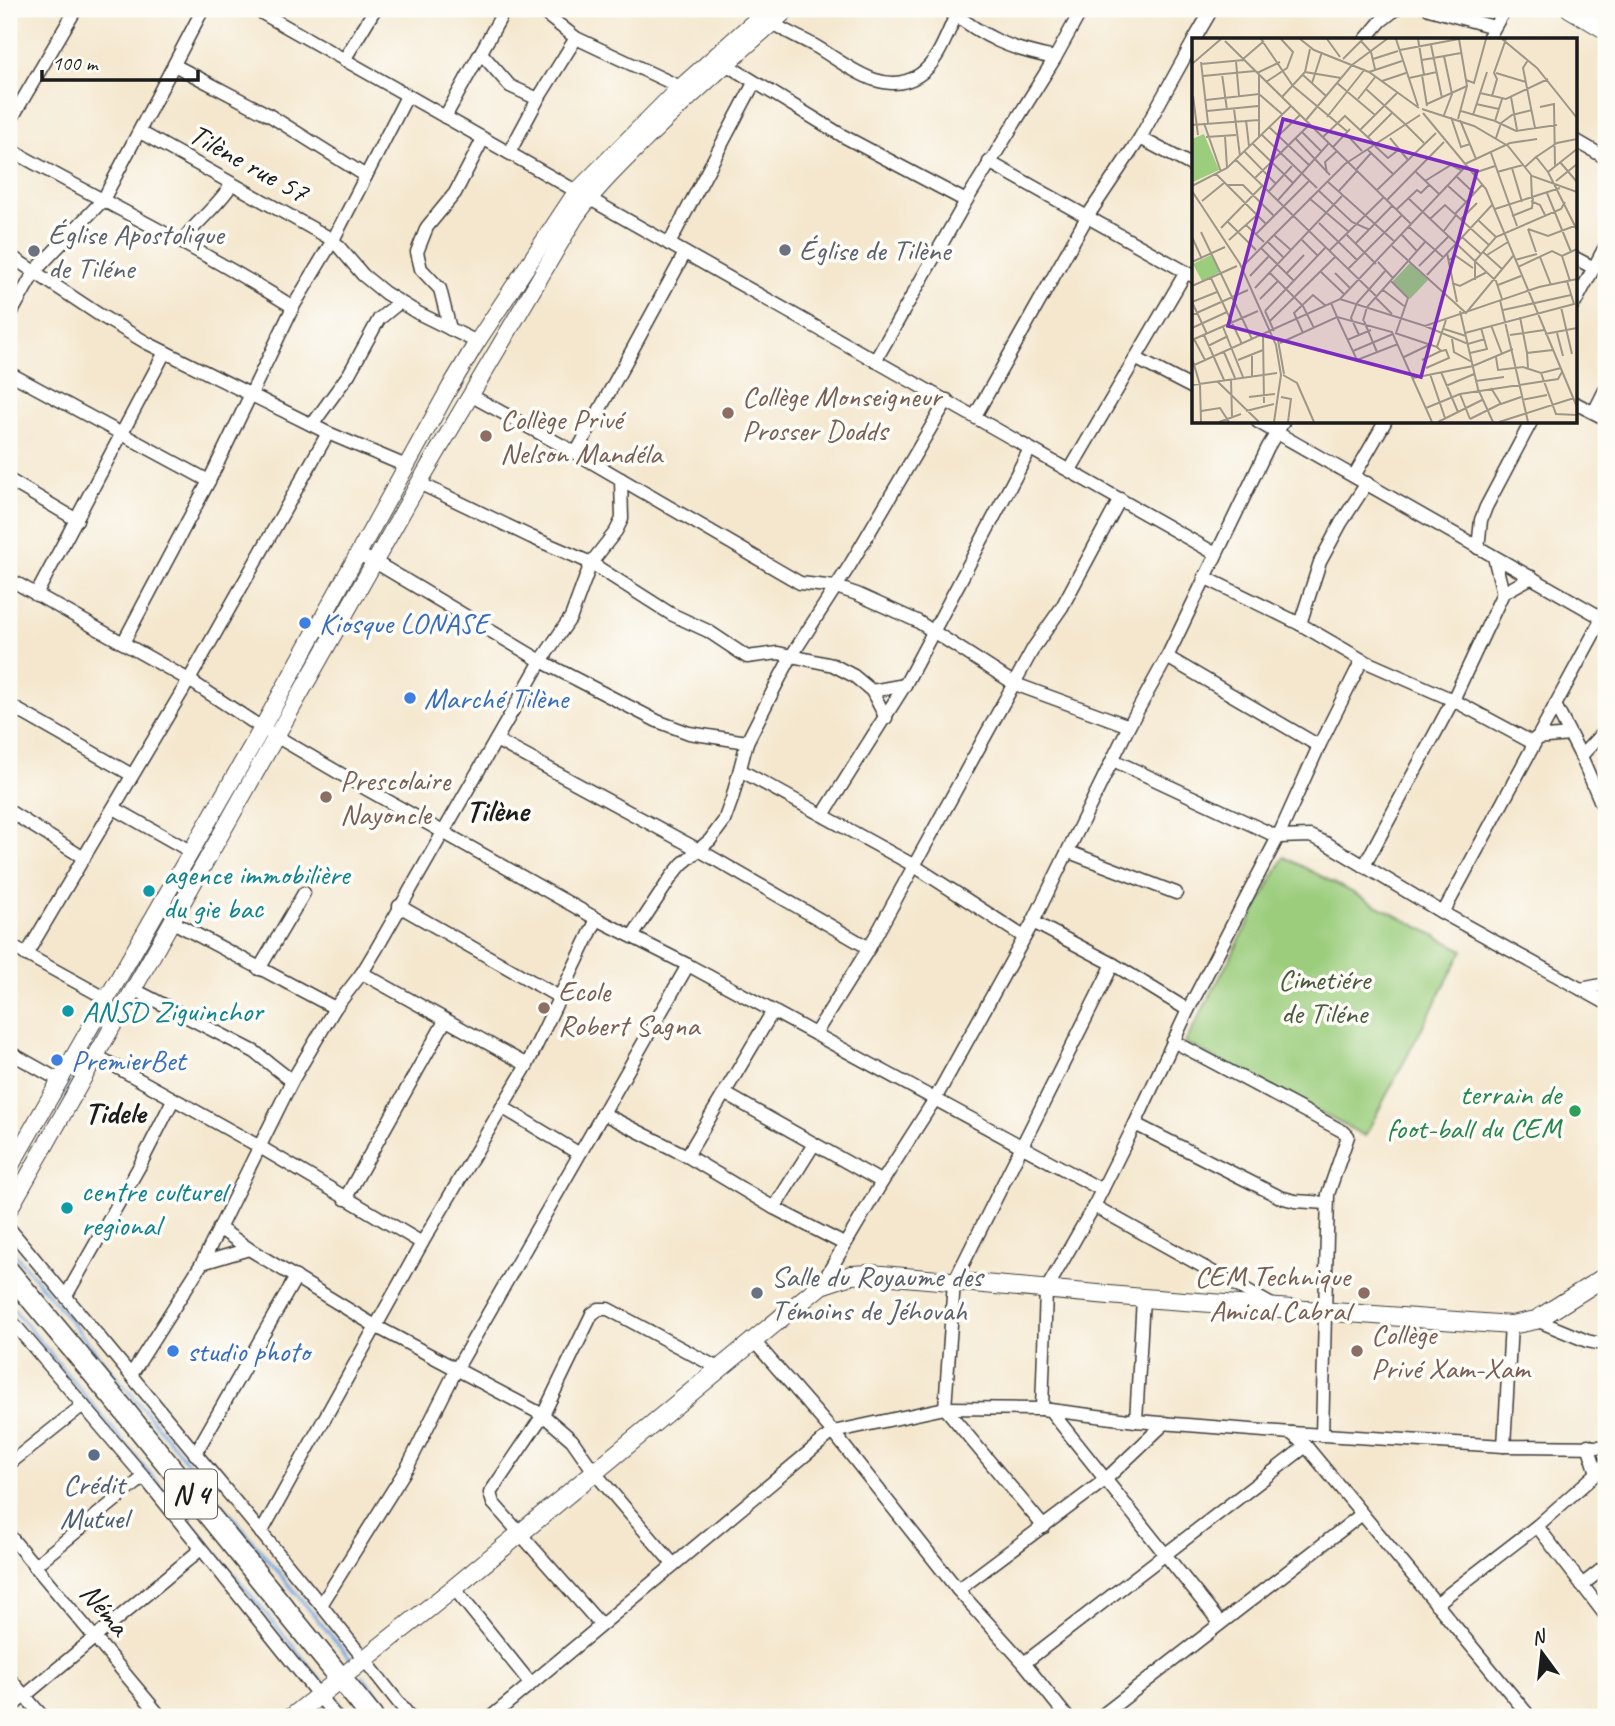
<svg xmlns="http://www.w3.org/2000/svg" width="1615" height="1726" viewBox="0 0 1615 1726" font-family="Caveat,sans-serif">
  <style>
    .green { fill: #9bcd7d; stroke: #5c744c; stroke-width: 2 }
    .lines { fill: none; stroke-linecap: round; stroke-linejoin: round }
    .stream { stroke: #77aae3; stroke-width: 3.5 }
    .minor-casing { stroke: #3c3a37; stroke-width: 15 }
    .tertiary-casing { stroke: #3c3a37; stroke-width: 18 }
    .secondary-casing { stroke: #3c3a37; stroke-width: 20 }
    .trunk-casing { stroke: #3c3a37; stroke-width: 24 }
    .minor { stroke: #fff; stroke-width: 12 }
    .tertiary { stroke: #fff; stroke-width: 16 }
    .secondary { stroke: #fff; stroke-width: 18 }
    .trunk { stroke: #fff; stroke-width: 21 }
    .worship-dot { fill: #6b7280; stroke: #fdfcf7; stroke-width: 2.5 }
    .education-dot { fill: #8d6e63; stroke: #fdfcf7; stroke-width: 2.5 }
    .shop-dot { fill: #3f7fe0; stroke: #fdfcf7; stroke-width: 2.5 }
    .culture-dot { fill: #0f9aa8; stroke: #fdfcf7; stroke-width: 2.5 }
    .leisure-dot { fill: #2e9e5b; stroke: #fdfcf7; stroke-width: 2.5 }
    .service-dot { fill: #5c6f8a; stroke: #fdfcf7; stroke-width: 2.5 }
    .labels { text-anchor: middle; dominant-baseline: central; stroke-width: 7; stroke-linejoin: round; paint-order: stroke }
    .shield { fill: #fdfcf7; stroke: #605f5e; stroke-width: 2 }
    .shield-label { font-size: 28px; font-weight: bold; fill: #1c1c1c }
    .street-label { font-size: 30px; fill: #1c1c1c; stroke: #fdfcf7 }
    .worship-label { font-size: 30px; fill: #5b616d; stroke: #fdfcf7; text-anchor: start }
    .education-label { font-size: 30px; fill: #785e54; stroke: #fdfcf7; text-anchor: start }
    .shop-label { font-size: 30px; fill: #366cbe; stroke: #fdfcf7; text-anchor: start }
    .culture-label { font-size: 30px; fill: #0d838f; stroke: #fdfcf7; text-anchor: start }
    .park-label { font-size: 30px; fill: #485a3e; stroke: #fdfcf7 }
    .leisure-label { font-size: 30px; fill: #27864d; stroke: #fdfcf7; text-anchor: end }
    .service-label { font-size: 30px; fill: #4e5e75; stroke: #fdfcf7 }
    .neighbourhood-label { font-size: 32px; font-weight: bold; fill: #1c1c1c; stroke: #fdfcf7 }
    .inset-road { fill: none; stroke: #9e9687; stroke-width: 2 }
    .view { fill: #7b2cbf; fill-opacity: 0.15; stroke: #7b2cbf; stroke-width: 3.5 }
    .inset-edge { fill: none; stroke: #1c1c1c; stroke-width: 3.5 }
  </style>
  <rect width="100%" height="100%" fill="#fdfcf7"/>
  <filter id="ink" filterUnits="userSpaceOnUse"><feTurbulence type="fractalNoise" baseFrequency=".0143" numOctaves="2"/><feDisplacementMap in="SourceGraphic" scale="14" xChannelSelector="R" yChannelSelector="G"/><feConvolveMatrix kernelMatrix="1 2 1 2 8 2 1 2 1" color-interpolation-filters="sRGB"/></filter>
  <filter id="wash" filterUnits="userSpaceOnUse"><feTurbulence type="fractalNoise" baseFrequency=".00686" numOctaves="4" result="noise"/><feDisplacementMap in="SourceGraphic" scale="28" xChannelSelector="R" yChannelSelector="G"/><feGaussianBlur stdDeviation="1.57" result="paint"/><feColorMatrix in="noise" values="0 0 0 0 0 0 0 0 0 0 0 0 0 0 0 0 0 1.4 0 .05"/><feComposite in="paint" operator="in"/></filter>
  <g filter="url(#wash)">
    <rect width="100%" height="100%" fill="#f4e7ce"/>
    <path class="green" d="M1284,857L1463,950L1365,1136L1185,1043Z"/>
    <g class="lines">
      <g class="stream">
        <path d="M60,1101L222,815"/>
        <path d="M9,1247L352,1661"/>
        <path d="M9,1304L322,1681"/>
        <path d="M363,1676L396,1717"/>
        <path d="M335,1698L349,1717"/>
      </g>
    </g>
  </g>
  <g filter="url(#ink)">
    <g class="lines">
      <defs>
        <g id="minor">
          <path d="M255,9L1216,554"/>
          <path d="M539,9L576,38L680,87"/>
          <path d="M948,9C985,38 1009,49 1055,58"/>
          <path d="M1429,9L1494,27"/>
          <path d="M772,23C786,32 801,38 815,46C845,63 883,99 919,75C938,63 947,34 956,15"/>
          <path d="M1194,40L1212,9"/>
          <path d="M1365,40L1381,21L1396,9"/>
          <path d="M1487,40L1505,9"/>
          <path d="M481,53L510,86L538,99"/>
          <path d="M344,60L375,9"/>
          <path d="M174,65L269,115L366,176"/>
          <path d="M727,65L843,136L966,201"/>
          <path d="M445,117L505,9"/>
          <path d="M9,123L76,9"/>
          <path d="M140,132L333,240L363,275L385,293L418,313L477,342"/>
          <path d="M1140,138L1193,166"/>
          <path d="M1575,140L1606,158"/>
          <path d="M9,149C103,202 201,249 293,307"/>
          <path d="M509,153L538,99L576,38"/>
          <path d="M989,162L1193,276"/>
          <path d="M181,242C197,221 218,206 232,184"/>
          <path d="M669,244L754,83"/>
          <path d="M9,255L98,314L147,343L328,433L406,466"/>
          <path d="M1575,258L1594,268"/>
          <path d="M1575,303L1606,245"/>
          <path d="M9,317L35,271L103,200L203,9"/>
          <path d="M450,329L440,289L421,269L417,252L427,227L455,193L483,139"/>
          <path d="M1135,358L1193,388"/>
          <path d="M875,361L966,201L1055,58L1082,9"/>
          <path d="M9,373L209,481"/>
          <path d="M470,395L576,453L800,583L836,587L857,594L917,621L1015,684L1129,726"/>
          <path d="M1575,403L1606,419"/>
          <path d="M1594,412L1606,388"/>
          <path d="M975,416L1087,217L1140,138L1193,42"/>
          <path d="M1258,422L1606,620"/>
          <path d="M312,425L349,374L379,319L400,302"/>
          <path d="M576,453L685,253"/>
          <path d="M1070,470L1186,272"/>
          <path d="M1354,476L1385,422"/>
          <path d="M9,480L77,520"/>
          <path d="M419,483L531,537L591,563L671,614L708,631L747,657L778,653L833,665L854,676L872,691L886,718"/>
          <path d="M1478,548L1481,520L1486,507L1531,422"/>
          <path d="M357,554L375,562L541,661L657,721L689,733L747,742"/>
          <path d="M1494,557L1503,593"/>
          <path d="M1204,577L1300,624L1362,660L1453,700L1533,743"/>
          <path d="M9,579L189,680L262,728L363,787L597,919L688,965L1102,1190"/>
          <path d="M36,595L165,352"/>
          <path d="M1300,624L1320,562L1341,523L1367,483"/>
          <path d="M123,643L209,481L293,307L333,240L407,96"/>
          <path d="M1167,657L1319,746"/>
          <path d="M872,691L905,685"/>
          <path d="M9,705L132,775"/>
          <path d="M1555,705L1581,756L1606,814"/>
          <path d="M1536,738L1570,735"/>
          <path d="M496,740L699,850L869,948"/>
          <path d="M1581,756L1606,729"/>
          <path d="M1113,760L1278,837L1310,836L1326,843L1443,913L1606,1003"/>
          <path d="M740,770L913,865L1024,937"/>
          <path d="M114,808L190,851"/>
          <path d="M9,811L84,858"/>
          <path d="M823,815L905,685L1030,449"/>
          <path d="M1069,852L1176,893"/>
          <path d="M1364,866L1453,700L1503,593L1532,577"/>
          <path d="M399,906L559,997"/>
          <path d="M1443,913L1606,611"/>
          <path d="M171,921L335,1008"/>
          <path d="M1033,922L1113,964L1188,1010L1135,1124L1094,1206L1046,1290L1042,1409"/>
          <path d="M633,935L672,876L682,864L710,840L724,821L732,799L747,742L775,687L792,655L850,565L947,400"/>
          <path d="M9,945L107,999"/>
          <path d="M26,955L189,680L328,433"/>
          <path d="M259,969L304,893"/>
          <path d="M362,973L527,1065"/>
          <path d="M133,989L255,1052L292,1081"/>
          <path d="M1581,989L1606,984"/>
          <path d="M1188,1010L1278,837L1319,746L1362,660"/>
          <path d="M815,1034L869,948L1034,647L1062,607L1120,499"/>
          <path d="M1173,1041L1344,1132L1348,1136L1328,1194L1322,1435"/>
          <path d="M9,1052L59,1080"/>
          <path d="M95,1055L260,1147L422,1243"/>
          <path d="M724,1093L882,1182"/>
          <path d="M502,1107L578,1153"/>
          <path d="M602,1113L687,1156L774,1208L844,1244"/>
          <path d="M1135,1124L1280,1197L1295,1201L1327,1203"/>
          <path d="M687,1156L773,1011"/>
          <path d="M345,1199L445,1021"/>
          <path d="M1094,1206L1272,1305"/>
          <path d="M774,1208L814,1144"/>
          <path d="M9,1228L321,1605L410,1717"/>
          <path d="M219,1228L249,1249L377,1327L543,1415L572,1440L595,1473L673,1564"/>
          <path d="M202,1263L249,1249"/>
          <path d="M821,1285L882,1182L935,1099L1033,922L1129,726L1167,657L1268,447L1283,422"/>
          <path d="M66,1296L139,1167L173,1100"/>
          <path d="M9,1318L144,1477L336,1717"/>
          <path d="M1536,1320L1587,1341L1606,1345"/>
          <path d="M752,1339L833,1432L945,1408L1042,1409L1136,1421L1291,1433L1306,1446L1530,1717"/>
          <path d="M131,1375L202,1263L292,1081L335,1008L362,973L377,948L541,661L571,617L591,563L616,531L622,519L621,479"/>
          <path d="M1050,1410L1220,1623"/>
          <path d="M1136,1421L1143,1298"/>
          <path d="M1291,1433L1504,1446L1606,1447"/>
          <path d="M1588,1445L1597,1473"/>
          <path d="M1504,1446L1511,1325"/>
          <path d="M195,1454L296,1277"/>
          <path d="M9,1464L83,1405"/>
          <path d="M1537,1526L1606,1616"/>
          <path d="M1044,1527L945,1408L954,1282L1113,964"/>
          <path d="M261,1533L422,1243L527,1065L597,919"/>
          <path d="M9,1535L161,1717"/>
          <path d="M34,1566L144,1477"/>
          <path d="M1582,1585L1606,1566"/>
          <path d="M454,1588L531,1684"/>
          <path d="M958,1590L1105,1480L1165,1423"/>
          <path d="M1436,1604L1537,1526L1606,1465"/>
          <path d="M321,1605L408,1466L457,1368L688,965"/>
          <path d="M600,1624L493,1503L490,1493L543,1415L592,1314L599,1309H608L718,1368"/>
          <path d="M1024,1663L1306,1446"/>
          <path d="M9,1678L43,1717"/>
          <path d="M9,1709L201,1549"/>
          <path d="M491,1717L833,1432L958,1590L1024,1663L1067,1717"/>
          <path d="M1100,1717L1362,1514"/>
        </g>
        <g id="tertiary">
          <path d="M1569,9L1606,31"/>
          <path d="M9,1169L262,728L450,387L477,342L576,192L674,93L768,9"/>
          <path d="M9,1210L419,483L575,218C594,190 618,167 642,143C689,96 739,53 788,9"/>
        </g>
        <path id="secondary" d="M292,1717L454,1588L821,1285L851,1275L871,1274L1143,1298L1511,1325L1536,1320L1606,1276"/>
        <path id="trunk" d="M9,1272L119,1404L372,1717"/>
      </defs>
      <use href="#minor" class="minor-casing"/>
      <use href="#tertiary" class="tertiary-casing"/>
      <use href="#secondary" class="secondary-casing"/>
      <use href="#trunk" class="trunk-casing"/>
      <use href="#minor" class="minor"/>
      <use href="#tertiary" class="tertiary"/>
      <use href="#secondary" class="secondary"/>
      <use href="#trunk" class="trunk"/>
    </g>
  </g>
  <g class="worship-dot">
    <circle cx="785" cy="250" r="7"/>
    <circle cx="34" cy="251" r="7"/>
    <circle cx="757" cy="1293" r="7"/>
  </g>
  <g class="education-dot">
    <circle cx="728" cy="413" r="7"/>
    <circle cx="486" cy="436" r="7"/>
    <circle cx="326" cy="797" r="7"/>
    <circle cx="544" cy="1008" r="7"/>
    <circle cx="1364" cy="1293" r="7"/>
    <circle cx="1357" cy="1351" r="7"/>
  </g>
  <g class="shop-dot">
    <circle cx="305" cy="623" r="7"/>
    <circle cx="410" cy="698" r="7"/>
    <circle cx="57" cy="1060" r="7"/>
    <circle cx="173" cy="1351" r="7"/>
  </g>
  <g class="culture-dot">
    <circle cx="149" cy="891" r="7"/>
    <circle cx="68" cy="1011" r="7"/>
    <circle cx="67" cy="1208" r="7"/>
  </g>
  <circle class="leisure-dot" cx="1575" cy="1111" r="7"/>
  <circle class="service-dot" cx="94" cy="1455" r="7"/>
  <g class="labels">
    <rect class="shield" x="165" y="1469.5" width="52" height="49" rx="5"/>
    <g class="shield-label">
      <text x="191" y="1494">N 4</text>
    </g>
    <g class="street-label">
      <text transform="translate(249 163) rotate(29)">Tilène rue 57</text>
      <text transform="translate(105 1609) rotate(50)">Néma</text>
    </g>
    <g class="worship-label">
      <text x="48" y="234">Église Apostolique<tspan x="48" dy="34">de Tiléne</tspan></text>
      <text x="799" y="250">Église de Tilène</text>
      <text x="771" y="1276">Salle du Royaume des<tspan x="771" dy="34">Témoins de Jéhovah</tspan></text>
    </g>
    <g class="education-label">
      <text x="742" y="396">Collège Monseigneur<tspan x="742" dy="34">Prosser Dodds</tspan></text>
      <text x="500" y="419">Collège Privé<tspan x="500" dy="34">Nelson Mandéla</tspan></text>
      <text x="340" y="780">Prescolaire<tspan x="340" dy="34">Nayoncle</tspan></text>
      <text x="558" y="991">Ecole<tspan x="558" dy="34">Robert Sagna</tspan></text>
      <text x="1350" y="1276" text-anchor="end">CEM Technique<tspan x="1350" dy="34">Amical Cabral</tspan></text>
      <text x="1371" y="1334">Collège<tspan x="1371" dy="34">Privé Xam-Xam</tspan></text>
    </g>
    <g class="shop-label">
      <text x="319" y="623">Kiosque LONASE</text>
      <text x="424" y="698">Marché Tilène</text>
      <text x="71" y="1060">PremierBet</text>
      <text x="187" y="1351">studio photo</text>
    </g>
    <g class="culture-label">
      <text x="163" y="874">agence immobilière<tspan x="163" dy="34">du gie bac</tspan></text>
      <text x="82" y="1011">ANSD Ziguinchor</text>
      <text x="81" y="1191">centre culturel<tspan x="81" dy="34">regional</tspan></text>
    </g>
    <g class="park-label">
      <text x="1324" y="979">Cimetiére<tspan x="1324" dy="34">de Tiléne</tspan></text>
    </g>
    <g class="leisure-label">
      <text x="1561" y="1094">terrain de<tspan x="1561" dy="34">foot-ball du CEM</tspan></text>
    </g>
    <g class="service-label">
      <text x="94" y="1484">Crédit<tspan x="94" dy="34">Mutuel</tspan></text>
    </g>
    <g class="neighbourhood-label">
      <text x="497" y="810">Tilène</text>
      <text x="115" y="1112">Tidele</text>
    </g>
  </g>
  <g transform="translate(1192 38)">
    <rect width="385" height="385" fill="#f4e7ce"/>
    <path d="M12,96L27,132L1,144L0,101ZM19,217L28,234L10,243L1,226ZM218,225L236,242L218,261L200,244Z" fill="#9bcd7d"/>
    <path class="inset-road" d="M69,1L101,48L156,94M108,1L122,12L177,34L227,70M135,1L148,19M204,1L226,68M226,1L232,37M310,1L345,30L385,80M33,3L219,186M169,3L179,14L183,31M239,7L250,60M208,12L267,1L275,48L266,81M51,21L72,3M151,21L171,1M181,21L206,13M230,22L269,15M336,22L331,30L343,90M44,23L47,58M9,24L16,85M0,26L29,1M9,26L52,22M113,34L149,40M177,34L210,23M65,35L88,24M304,35L334,44M30,36L35,72M111,37L134,58M230,37L235,68M11,38L63,33M217,40L245,34M274,42L282,45L294,1M190,43L214,35M74,44L95,30L101,14L89,1M120,45L130,14M145,45L183,77M174,51L213,86M288,55L314,61L356,41M1,58L6,97M300,58L305,41L302,35L314,1M90,59L113,34L118,11M319,59L325,92M166,61L184,38M14,62L67,56L90,76M235,66L275,48M284,66L307,71M348,69L362,66L363,128M42,71L48,118M230,71L282,88L316,108L340,138L385,154M15,73L66,68M269,73L303,83L310,61M231,75L294,151L385,369M252,77L260,56L252,18M281,77L295,34M135,79L173,31M259,79L269,109L278,106M54,82L57,108M114,82L160,27L195,1M268,82L284,121M303,83L324,93L365,87M12,85L29,134M0,87L67,82M214,87L232,105M77,89L117,127M168,92L205,55M110,94L130,114M69,96L125,150M154,96L170,113M33,98L35,130M86,98L108,77M14,99L44,97M67,99V37M131,99L153,78L183,106M176,99L201,74M198,100L216,122M304,100L309,85L320,77L340,72M104,101L138,137M60,105L101,145M183,108L196,120L205,113M141,109L158,91M385,111L356,134L385,192M176,112L201,136M52,113L84,146M299,115L325,188M344,119L365,105L385,101M44,122L185,259M368,124L385,144M273,126L318,105L345,101M333,129L344,119L356,134M320,130L330,164M164,132L179,115M224,134L247,156M305,134L331,127M135,135L133,124L145,113M282,135L303,128M24,136L74,186M339,137L340,161M264,138L282,155M63,140L118,86M135,143L203,204M233,143L259,127L269,132M364,143L385,126M35,147H51L82,178M255,147L274,164M0,148L35,130L99,68M126,152L160,184L178,192M185,152L244,95M0,153L48,226L84,307L89,337L82,384M77,153L100,128M146,154L165,133M355,155L379,214M117,160L157,194M216,160L304,243L310,261M86,162L137,105M195,162L252,104M10,163L32,145M339,163L348,167L353,177M303,171L368,150M204,172L225,152L229,155L237,147M263,176L291,146M320,178L340,170L341,160M238,181L253,167L297,207M269,181L285,165M286,182L304,199M36,184L64,212M127,185L165,222M54,187L72,204M217,189L251,219M29,190L71,147M336,191L356,198L385,187M336,191L344,214M9,194L60,301M251,194L264,177M64,196L117,143M82,197L99,212M155,197L184,226M210,197L225,213M0,199L10,221M270,199L289,216M37,202L65,177M110,202L126,218M76,204L92,220M164,205L200,168M200,208L274,275L321,218M69,210L102,243M137,213L192,159M291,214L310,231M255,215L265,264M295,217L316,204M370,218L378,243M348,219L359,247M257,222L264,218L281,230M323,222L345,216M0,224L33,209M227,228L256,199M50,229L153,126L228,77M326,229L360,213L370,218L385,211M156,231L210,177M128,233L153,257M78,235L111,268L122,290M143,235L159,251M94,236L112,217M235,237L300,167M58,238L77,218M19,240L50,306M201,240L233,204M283,242V223L304,199L369,171L373,164M199,243L216,260L204,295M260,245L268,248L295,234M306,247L329,238M0,248L45,228M63,250L150,158M191,252L212,268M184,260L200,276M68,261L86,243M148,261L274,128M308,262L336,384M0,264L15,296M0,264L25,254M139,265L145,279L200,294L240,384M369,269L380,316M311,272L379,257M73,273L82,293M73,273L133,210M268,273L286,351L301,384M0,277L56,252M328,279L335,315M78,283L143,219M171,283L175,269L201,240L186,224M172,283L185,314M299,287L310,316M233,288L276,306L293,301M31,289L51,339M0,290L35,274M252,291L274,298M111,295L102,275L121,257L134,268M203,295L245,309M273,295L382,266L375,243M365,295L371,318M71,296L72,365M353,296L385,290M12,297L32,342M167,297L159,280L165,265L194,232M318,297L352,292M2,301L13,322M260,301L262,314L280,324M0,302L66,273M86,302L92,336M155,302L179,292M88,305L145,279L165,322L206,306M16,308L36,298M161,313L201,296M32,314L43,340M278,315L295,311L289,290M60,316V338M212,319L239,306M304,319L306,332L331,329L349,335L369,330M0,320L8,347L9,384M46,322L71,312M230,322L249,313L245,309L254,282M0,328L148,261L233,288L347,249L385,241M234,330L257,320L254,312L249,313M336,330L335,315L361,312M249,334L266,374M349,335L364,376L385,377M238,336L253,380M91,337L105,345L122,384M221,340L281,328L321,311M39,341L40,379M284,343L312,339M26,344L67,384M0,347L85,335M254,348L282,336M299,350L309,366L329,359M268,356L278,381M57,359L83,356M89,359L99,361L96,384M330,362L355,357M234,370L268,356L366,341L370,334M9,373L28,370L37,384M54,373L82,366M278,381L308,366M27,384L49,376M246,384L290,362M307,384L382,360"/>
    <path class="view" d="M91,81L285,133L229,339L36,288Z"/>
    <rect width="385" height="385" class="inset-edge"/>
  </g>
  <rect width="1615" height="1726" fill="none" stroke="#fdfcf7" stroke-width="35"/>
  <g transform="translate(1542 1653) rotate(345)" stroke="#fdfcf7" stroke-width="5" paint-order="stroke">
  <path d="M0-5L12 26L0 18L-12 26Z" fill="#1c1c1c"/>
  <text y="-10" font-size="19" font-weight="bold" text-anchor="middle" fill="#1c1c1c">N</text>
  </g>
  <path d="M42 70v10h156v-10" fill="none" stroke="#1c1c1c" stroke-width="3.5"/>
  <text x="52" y="70" font-size="21" fill="#1c1c1c" stroke="#fdfcf7" stroke-width="5" paint-order="stroke">100 m</text>
</svg>
